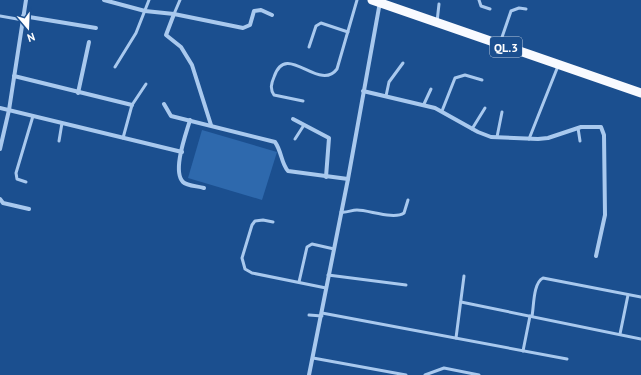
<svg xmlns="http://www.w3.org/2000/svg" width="641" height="375" viewBox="0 0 641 375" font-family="'PT Sans',sans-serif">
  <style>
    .green { fill: #2e69ad }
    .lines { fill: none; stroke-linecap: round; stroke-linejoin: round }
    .service { stroke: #a9c9ee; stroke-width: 3 }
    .minor { stroke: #a9c9ee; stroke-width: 4 }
    .trunk { stroke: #f8faff; stroke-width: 9 }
    .labels { text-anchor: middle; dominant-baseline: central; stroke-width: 3.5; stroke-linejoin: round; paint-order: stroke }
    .shield { fill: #1b4f8f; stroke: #bbcadd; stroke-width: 1 }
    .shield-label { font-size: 12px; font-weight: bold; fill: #fff }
  </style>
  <rect width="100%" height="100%" fill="#1b4f8f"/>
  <path class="green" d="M202,130L277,152L262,200L188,178Z"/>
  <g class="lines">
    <g class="service">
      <path d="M479,0L481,6L490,9"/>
      <path d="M174,14L180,0"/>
      <path d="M0,16L23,20"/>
      <path d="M437,22L439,4"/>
      <path d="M500,43L511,11L519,8L526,9"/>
      <path d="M309,47L316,26L321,23L348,32"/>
      <path d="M115,67L136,33L149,0"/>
      <path d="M386,96L389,82L403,63"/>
      <path d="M303,101L274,95C270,89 271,84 274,77C286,40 319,93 337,69L357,0"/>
      <path d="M424,104L431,89"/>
      <path d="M442,111L455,78L465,75L482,80"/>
      <path d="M578,128L580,141"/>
      <path d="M472,129L485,108"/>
      <path d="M497,137L502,112"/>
      <path d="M123,138L132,105L146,84"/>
      <path d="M295,139L304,125"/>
      <path d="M529,139L558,66"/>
      <path d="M59,141L62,123"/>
      <path d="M26,182L17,179L16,173L33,116"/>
      <path d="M341,212C347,213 351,210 357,210C369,210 394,220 404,213L408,200"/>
      <path d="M273,222L263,220L255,221L252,225L242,258L245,269L252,273L326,288"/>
      <path d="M328,275L406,285"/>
      <path d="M299,282L307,247L312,244L334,249"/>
      <path d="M461,302L641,339"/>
      <path d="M322,313L567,359"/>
      <path d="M309,315L322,316"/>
      <path d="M532,316C534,306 533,283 543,278L641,297"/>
      <path d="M620,334L628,295"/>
      <path d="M456,338L464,276"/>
      <path d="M523,351L530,316"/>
      <path d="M313,358L406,375"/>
      <path d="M425,375L444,368L479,375"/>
    </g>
    <g class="minor">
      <path d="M104,0L145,11L174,14L243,28L250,25L254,11L261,10L272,15"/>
      <path d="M174,14L166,35L181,47L192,65L211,125"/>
      <path d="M23,16L96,28"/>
      <path d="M14,76L132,105"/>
      <path d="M363,91L435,108L478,132L491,137L538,139L548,138L581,127H601L604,135L605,215L596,256"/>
      <path d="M78,93L89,42"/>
      <path d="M164,104L171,116L275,142C282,152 281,163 288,171L348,179"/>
      <path d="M0,108L182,152"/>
      <path d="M293,119L329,138L326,177"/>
      <path d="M190,120C186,134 172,171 183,182C187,186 198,186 204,188"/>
      <path d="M0,149L9,110L26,0"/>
      <path d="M0,199L3,203L29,209"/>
      <path d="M309,375L348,179L380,2"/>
    </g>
    <path class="trunk" d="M372,0L641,93"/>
  </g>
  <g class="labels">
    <rect class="shield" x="490" y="37" width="32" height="20" rx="3"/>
    <g class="shield-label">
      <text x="506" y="47">QL.3</text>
    </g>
  </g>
  <g transform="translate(28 28) rotate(161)" stroke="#1b4f8f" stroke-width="3" paint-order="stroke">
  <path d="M0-3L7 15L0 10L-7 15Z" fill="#ffffff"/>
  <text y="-6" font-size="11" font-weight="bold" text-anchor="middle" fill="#ffffff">N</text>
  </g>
</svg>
